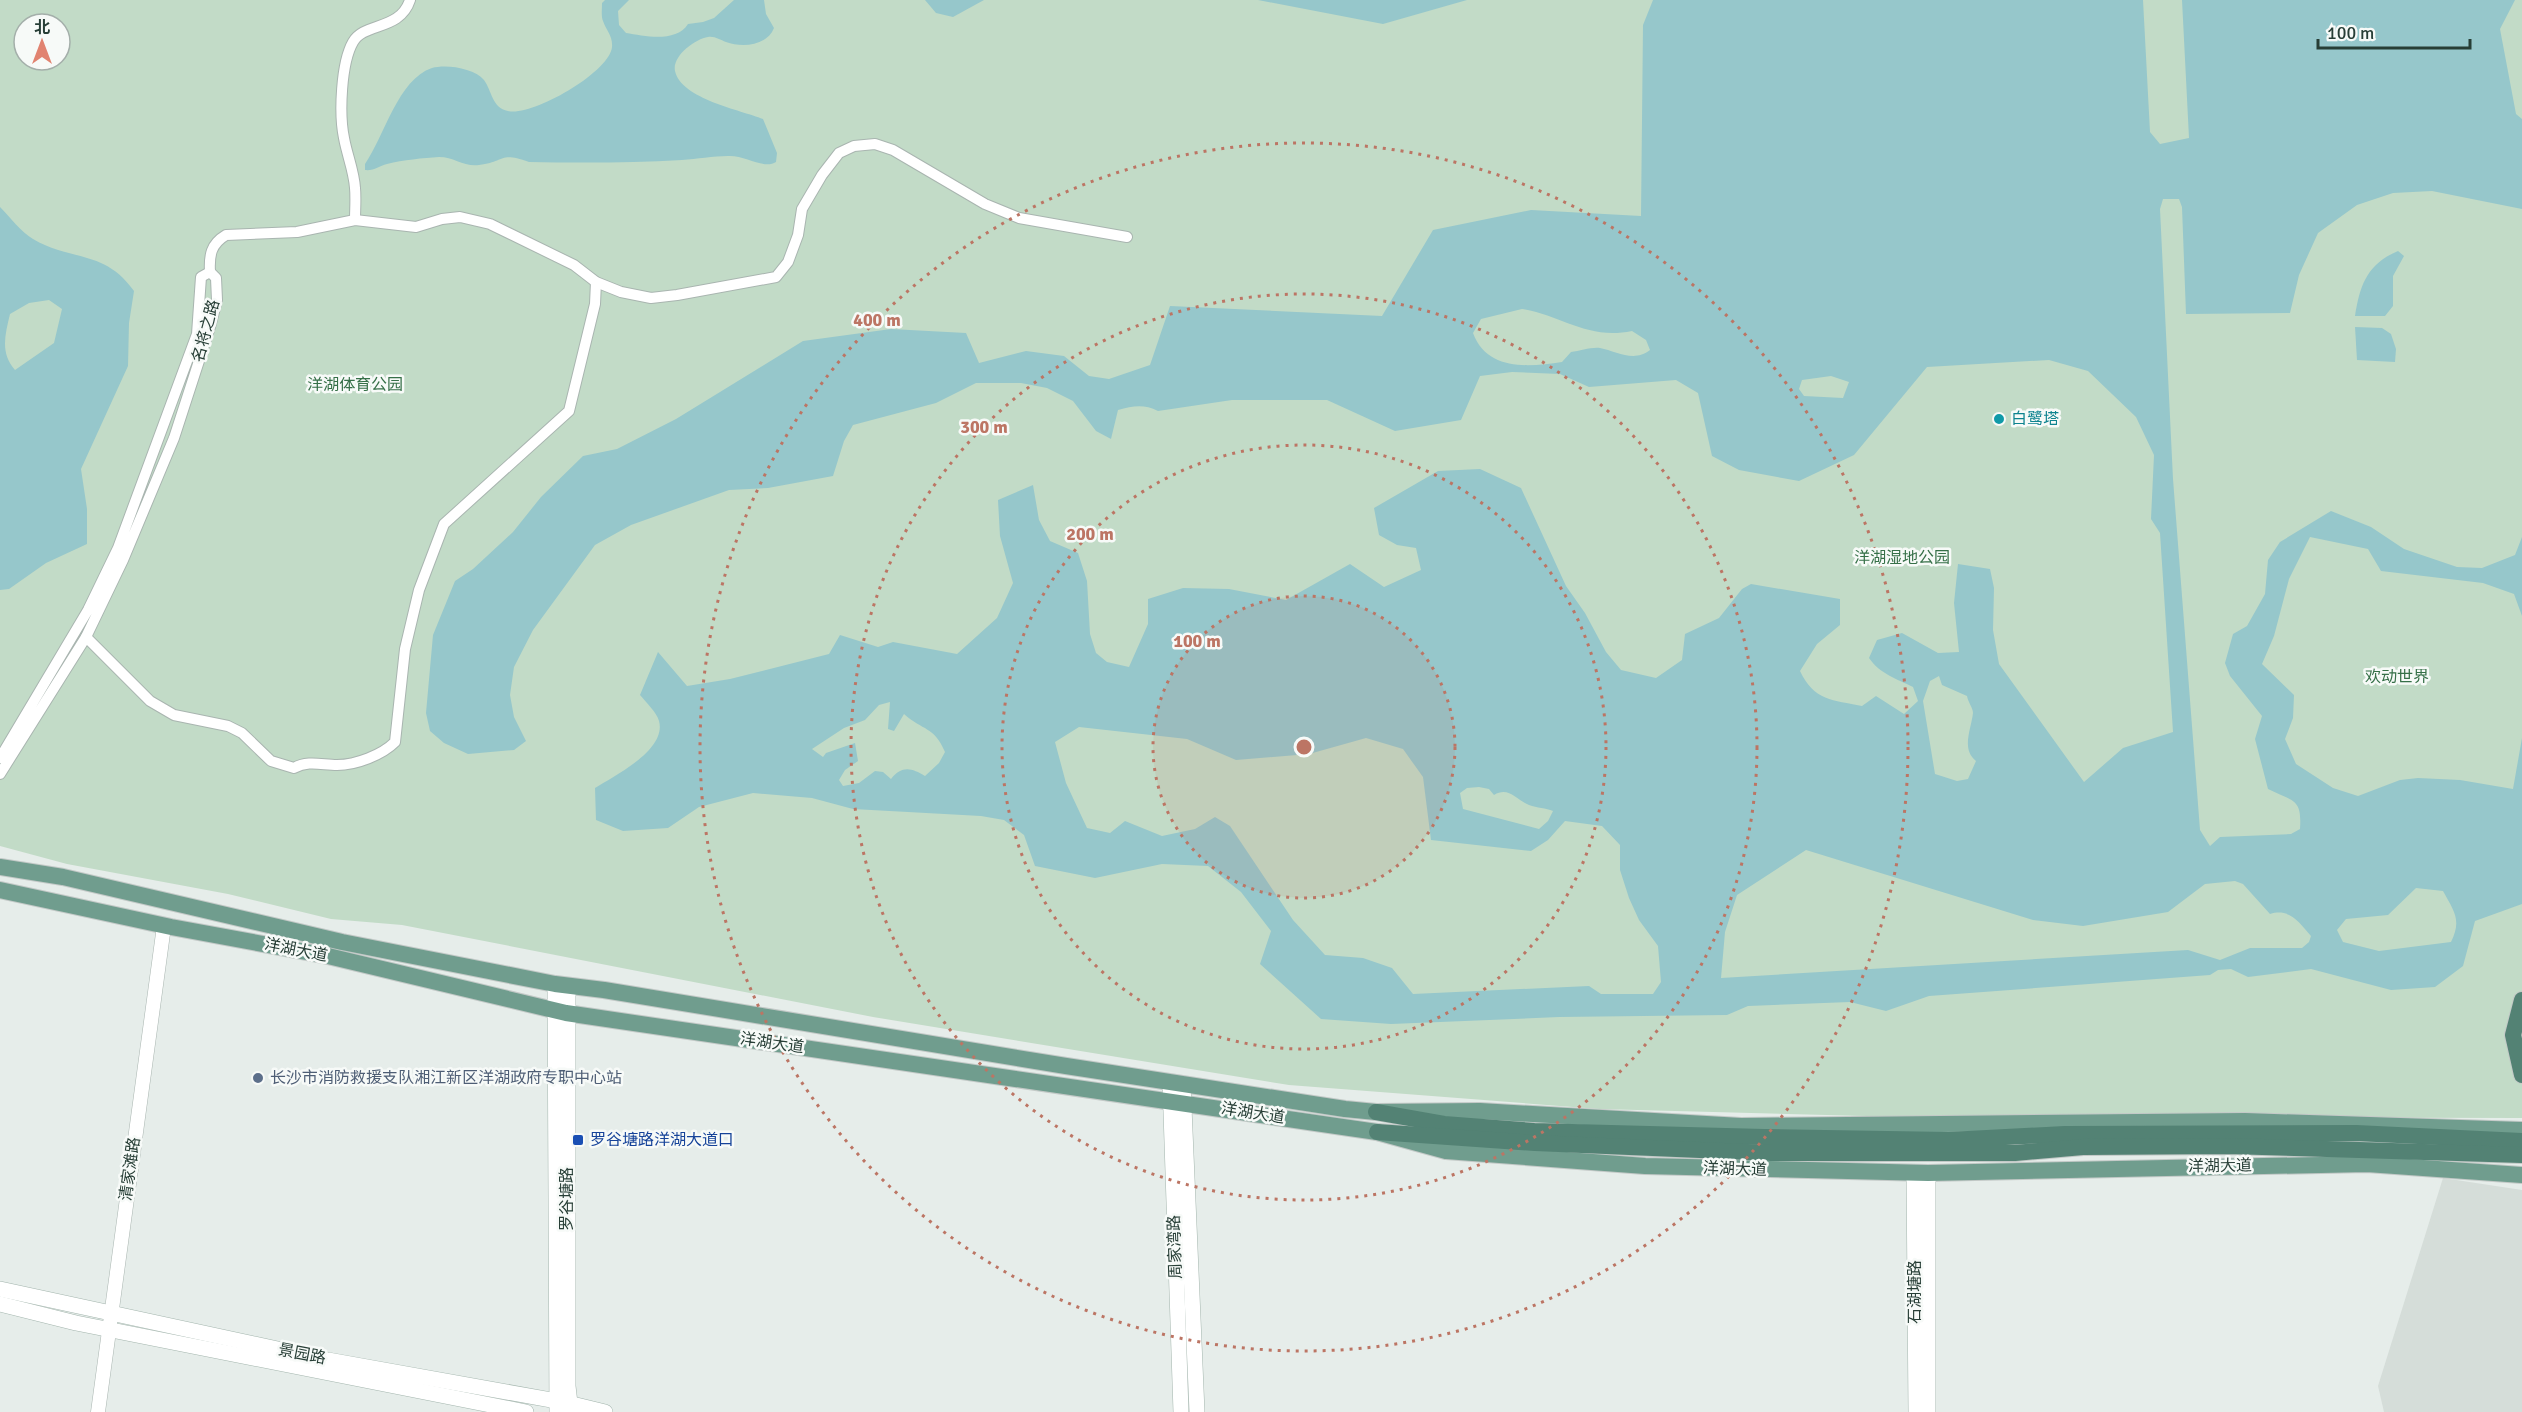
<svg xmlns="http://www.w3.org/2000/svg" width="2522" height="1412" viewBox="0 0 2522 1412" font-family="Signika,'Noto Sans SC',sans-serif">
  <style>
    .built { fill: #d5ddd9 }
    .green { fill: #c2dbc7; fill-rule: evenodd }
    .water { fill: #96c7cb; fill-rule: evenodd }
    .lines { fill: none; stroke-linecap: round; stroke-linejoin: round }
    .minor-casing { stroke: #a9b5b0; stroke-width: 12 }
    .tertiary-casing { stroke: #a9b5b0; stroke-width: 15 }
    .secondary-casing { stroke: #a3b5ad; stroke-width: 16 }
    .primary-casing { stroke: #c3c9c7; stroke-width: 18 }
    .trunk-casing { stroke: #c3c9c7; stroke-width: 18 }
    .minor { stroke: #fff; stroke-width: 10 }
    .tertiary { stroke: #fff; stroke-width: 14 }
    .secondary { stroke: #fff; stroke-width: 15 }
    .primary { stroke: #709d8e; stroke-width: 16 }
    .trunk { stroke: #538274; stroke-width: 16 }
    .ring { fill: none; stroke: #bc7564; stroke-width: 3; stroke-dasharray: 3 6 }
    .culture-dot { fill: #0f9aa8; stroke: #f7faf8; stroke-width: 2 }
    .service-dot { fill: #5c6f8a; stroke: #f7faf8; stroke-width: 2 }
    .transit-dot { fill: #1a4fb4; stroke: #f7faf8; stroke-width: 2 }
    .labels { text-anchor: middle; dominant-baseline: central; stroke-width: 5; stroke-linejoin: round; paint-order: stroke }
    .street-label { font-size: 16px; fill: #273e36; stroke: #f7faf8 }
    .park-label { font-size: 16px; fill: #367048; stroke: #f7faf8 }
    .culture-label { font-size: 16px; fill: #0d838f; stroke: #f7faf8; text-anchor: start }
    .service-label { font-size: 16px; fill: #4e5e75; stroke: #f7faf8; text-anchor: start }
    .transit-label { font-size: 16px; fill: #164399; stroke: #f7faf8; text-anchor: start }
    .centre { fill: #bc7564; stroke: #f7faf8; stroke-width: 3 }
    .ring-label { font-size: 18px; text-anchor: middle; font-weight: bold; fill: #bc7564; stroke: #f7faf8; stroke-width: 5; stroke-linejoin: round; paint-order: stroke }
  </style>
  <rect width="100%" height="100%" fill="#e6edea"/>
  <path class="built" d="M2443,1178L2522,1190V1412H2384L2378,1386Z"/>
  <path class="green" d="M0,0H2522V1118L1905,1117L1599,1109L1289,1085L873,1017L402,925L331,919L228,894L67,864L0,846ZM24,24H60V60H24Z"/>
  <g class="water">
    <path d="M605,0H629L618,11L619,25L626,33C645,36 676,43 688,24L703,22L714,18L734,0H764L766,14L774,28C767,46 742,48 726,42C720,40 715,36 708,37C695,39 672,56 675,71C681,99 741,110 763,119L777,153L776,162C764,170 746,155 728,156C713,156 697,159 682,160C631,163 580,163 529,162C499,151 505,162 479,165C464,167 454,157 439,157C423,158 403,160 387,164C379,166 374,171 365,170V164C384,137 398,79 432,68C446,64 474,68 484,80C492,91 492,108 508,111C532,117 610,72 612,47C613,36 606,30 603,21C601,16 602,9 602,3Z"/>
    <path d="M925,0H984L953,17L936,13Z"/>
    <path d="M1258,0H1467L1383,24Z"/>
    <path d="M1653,0H2143L2150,132L2160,144L2189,138L2182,0H2515L2500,29L2516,114L2522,119V209L2432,191L2393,193L2357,205L2318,233L2299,275L2290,313L2186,314L2182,207L2179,199H2163L2160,209L2173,479L2200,830L2210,846L2220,837L2291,834L2300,829C2302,798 2294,802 2268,789L2255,739L2262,716L2230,676L2225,663L2233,634L2247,626L2265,594L2268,560L2280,542L2331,511L2371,527L2404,549L2457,567L2482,568L2515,555L2522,537V616L2514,594L2483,583L2381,571L2368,549L2310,537L2289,579L2274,636L2262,664L2294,695L2293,718L2285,739L2296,764L2333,788L2358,796L2400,780L2418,778L2460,780L2513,789L2522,738V904L2475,921L2463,966L2435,987L2391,990L2311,969L2248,977L2231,969L2218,970L2210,975L1929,996L1886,1011L1850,1002L1748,1006L1727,1015L1559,1017L1391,1024L1321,1019L1260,964L1271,931L1241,892L1208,866L1162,864L1095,878L1035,866L1024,835L1004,820L981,816L853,809L812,798L753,793L699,807L668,828L623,831L596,820L595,788C614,776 667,750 659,721C657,713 646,702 640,695L658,652L687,686L730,679L829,654L840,635L878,647L893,642L957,654L997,618L1013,583L1000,536L998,500L1033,485L1039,520L1050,541L1078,553L1087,581L1090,634L1096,653L1107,662L1129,667L1148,624V599L1183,588L1229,589L1286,600L1350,564L1384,587L1421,570L1416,548L1397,545L1379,535L1374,508L1438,471L1480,469L1521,488L1566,586L1585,613L1606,652L1621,670L1656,678L1682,660L1685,634L1719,618L1742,589L1751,584L1840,599V625L1817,644L1800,671C1814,701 1833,700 1862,706L1876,696L1904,714L1918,701L1913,687C1897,679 1880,674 1869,658L1877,640L1902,633L1938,653L1959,652L1954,603L1958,564L1990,569L1994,588L1993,630L1999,664L2084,782L2123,748L2173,732L2160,533L2151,519L2154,455L2136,417L2088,371L2049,360L1927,367L1854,455L1799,481L1739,470L1712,456L1698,393L1676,380L1589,387L1560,374L1512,372L1480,376L1461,420L1395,431L1327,400H1232L1158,411C1144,404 1133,406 1118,410L1111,439L1096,431L1073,401L1047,388L1021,383H976L936,403L853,425L844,441L833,476L768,488L729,490L631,525L595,545L533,630L514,667L510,695L514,717L526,741L514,750L468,754L444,743L430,731L426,713L433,635L455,581L473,569L513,532L541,497L583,456L617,449L676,419L803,341L891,329L966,333L979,363L1026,351L1064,356L1089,376L1109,379L1150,365L1170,306L1382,316L1433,230L1531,210L1641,216L1643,25ZM1522,309C1563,316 1587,340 1632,331L1646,340L1650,350C1634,363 1616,351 1600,348C1591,347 1580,351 1571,352L1562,362C1528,367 1487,371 1473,333L1481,319ZM1831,376L1849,382L1843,398L1804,396L1799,389L1802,380ZM1939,676L1942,685L1967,696C1968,702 1973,708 1973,713C1971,730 1961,749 1976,761L1968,779L1957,781L1935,774L1923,701L1930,681ZM890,702L888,729L894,731L904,714C923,731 934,726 945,752L939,763L925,776C912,768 902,765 891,779L883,772L875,771L859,783L843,786L839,780L845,770L858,761L855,743L826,753L823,757L812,749L844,728L865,720L879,705ZM1079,727L1187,739L1236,760L1309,754L1366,738L1403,749L1423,777L1431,840L1531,851L1548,840L1565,821L1602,826L1620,845V870L1629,898L1639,920L1658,946L1661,982L1653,994H1601L1589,986L1413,994L1392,968L1363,958L1325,955L1293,920L1230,826L1215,817L1195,829L1162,836L1125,821L1110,833L1087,828L1066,783L1055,742ZM1479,787L1489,789L1494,795C1509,786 1516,800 1529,805C1537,808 1546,808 1553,811L1548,821L1539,829L1463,809L1460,793L1467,788ZM1806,850L2033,920L2083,926L2168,912L2205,884L2235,881L2243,884L2270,914C2290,908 2299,922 2311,936L2309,942L2302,948H2250L2220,960L2188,950L1721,978L1725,932L1737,895ZM2416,888L2443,891C2454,911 2462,920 2451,942L2379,951L2343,942L2337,930L2346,919L2388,915Z"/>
    <path d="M0,207C10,217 21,232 33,239C72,262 104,249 134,291L129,323L128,366L81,469L87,509V544L46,563L9,589L0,590ZM49,300L62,309L54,343L15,370C0,353 5,335 10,314L29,303Z"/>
    <path d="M2398,251L2404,256L2393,276V306L2385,316H2355C2360,285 2367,264 2398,251Z"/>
    <path d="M2355,327L2382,328L2391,334L2396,349L2395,362L2357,360Z"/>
  </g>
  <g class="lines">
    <defs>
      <g id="minor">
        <path d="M355,220C355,210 356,198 355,188C354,171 347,155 344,138C339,114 341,63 353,42C364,22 400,31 410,0"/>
        <path d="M210,272C209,255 211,244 226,235L297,232L355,220L416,227L442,219L460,217L490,224L574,265L596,282L621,292L651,298L677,295L776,277L788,262L798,235L802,209L822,175L839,153L854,146L875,144L893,150L985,204L1019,218L1127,237"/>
        <path d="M86,637L150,701L174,715L228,726L242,733L271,761L294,768C308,760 322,765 337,765C356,765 382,755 395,742L405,649L419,590L444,524L569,411L595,304L596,282"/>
        <path d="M0,758L88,610L118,548L197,334L201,277L210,272L216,278L217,300L210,327L174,438L123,560L86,637L0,774"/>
      </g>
      <path id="tertiary" d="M98,1412L164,926"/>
      <g id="secondary">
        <path d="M555,984L557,1412"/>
        <path d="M568,986V1386L571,1412"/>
        <path d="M1170,1082L1181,1412"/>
        <path d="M1183,1084L1197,1412"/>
        <path d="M1914,1173L1916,1412"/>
        <path d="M0,1289L328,1360L568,1403L605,1412"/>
        <path d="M0,1304L76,1323L526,1412"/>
        <path d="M1928,1412V1173"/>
      </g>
      <g id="primary">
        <path d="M0,867L63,877L342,942L555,984L604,990L1066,1066L1345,1109L1376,1112L1480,1111L1741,1126L2245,1121L2522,1130"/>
        <path d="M0,890L171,927L328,956L566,1013L1377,1132L1446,1151L1645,1166L1928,1173L2367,1164L2522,1175"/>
      </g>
      <g id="trunk">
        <path d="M2522,1000L2513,1035L2522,1075"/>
        <path d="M1376,1112L1444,1124L1534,1131L1764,1137L1949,1140L2065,1134L2356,1133L2522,1141"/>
        <path d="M1377,1132L1535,1143L1771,1153H2015L2083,1147L2228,1146L2522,1155"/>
      </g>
    </defs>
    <use href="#minor" class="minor-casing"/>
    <use href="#tertiary" class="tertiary-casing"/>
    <use href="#secondary" class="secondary-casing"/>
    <use href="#primary" class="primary-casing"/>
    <use href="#trunk" class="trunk-casing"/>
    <use href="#minor" class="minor"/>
    <use href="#tertiary" class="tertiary"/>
    <use href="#secondary" class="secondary"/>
    <use href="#primary" class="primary"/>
    <use href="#trunk" class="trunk"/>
  </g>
  <circle cx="1304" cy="747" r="151" fill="#bc7564" fill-opacity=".12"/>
  <g class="ring">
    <circle cx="1304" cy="747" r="151"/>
    <circle cx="1304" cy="747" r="302"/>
    <circle cx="1304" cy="747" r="453"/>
    <circle cx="1304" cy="747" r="604"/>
  </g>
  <circle class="culture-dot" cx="1999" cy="419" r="6"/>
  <circle class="service-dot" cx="258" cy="1078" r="6"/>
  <rect class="transit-dot" x="572" y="1134" width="12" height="12" rx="3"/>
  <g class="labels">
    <g class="street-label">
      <text transform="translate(206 331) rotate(-75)">名将之路</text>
      <text transform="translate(296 950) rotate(11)">洋湖大道</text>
      <text transform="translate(772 1043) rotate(8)">洋湖大道</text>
      <text transform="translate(1253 1113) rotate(9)">洋湖大道</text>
      <text transform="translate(2220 1166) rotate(-1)">洋湖大道</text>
      <text transform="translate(130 1169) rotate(-82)">清家滩路</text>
      <text transform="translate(1735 1169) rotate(2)">洋湖大道</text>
      <text transform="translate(567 1199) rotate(-90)">罗谷塘路</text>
      <text transform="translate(1175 1247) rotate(-92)">周家湾路</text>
      <text transform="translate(1915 1292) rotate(-90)">石湖塘路</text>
      <text transform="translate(302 1354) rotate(11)">景园路</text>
    </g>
    <g class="park-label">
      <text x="355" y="385">洋湖体育公园</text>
      <text x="1902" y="558">洋湖湿地公园</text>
      <text x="2397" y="677">欢动世界</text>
    </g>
    <g class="culture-label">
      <text x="2011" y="419">白鹭塔</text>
    </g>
    <g class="service-label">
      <text x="270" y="1078">长沙市消防救援支队湘江新区洋湖政府专职中心站</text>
    </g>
    <g class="transit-label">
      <text x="590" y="1140">罗谷塘路洋湖大道口</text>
    </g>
  </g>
  <circle cx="1304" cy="747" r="9" class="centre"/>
  <g class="ring-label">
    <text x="877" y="326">400 m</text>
    <text x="984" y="433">300 m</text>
    <text x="1090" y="540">200 m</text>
    <text x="1197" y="647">100 m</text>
  </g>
  <g transform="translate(42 42)"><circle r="28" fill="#f7faf8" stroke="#a4afaa" stroke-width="1.5"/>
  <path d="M0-4.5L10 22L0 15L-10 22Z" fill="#e18370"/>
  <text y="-9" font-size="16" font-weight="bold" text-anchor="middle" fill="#273e36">北</text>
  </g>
  <path d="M2318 39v9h152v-9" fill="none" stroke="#273e36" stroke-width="3"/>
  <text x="2327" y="39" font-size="18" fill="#273e36" stroke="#f7faf8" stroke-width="4.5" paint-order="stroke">100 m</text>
</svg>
